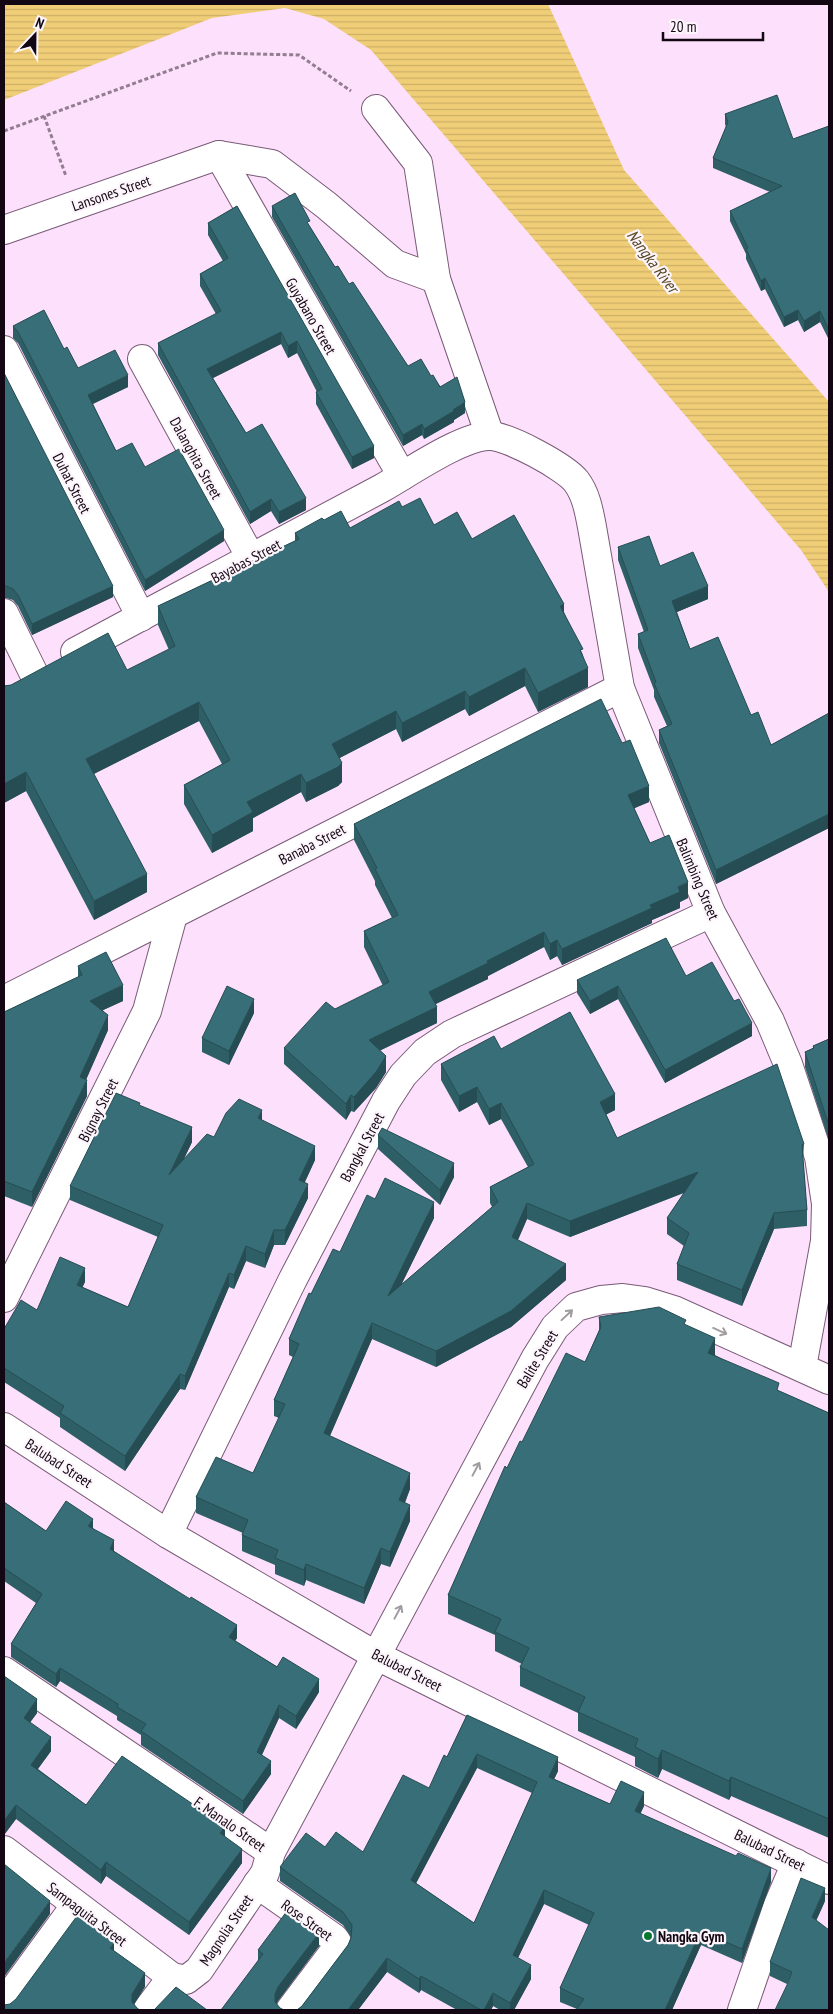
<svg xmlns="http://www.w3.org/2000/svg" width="833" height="2014" viewBox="0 0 833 2014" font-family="'PT Sans Narrow',sans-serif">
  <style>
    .water { fill: url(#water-rules) }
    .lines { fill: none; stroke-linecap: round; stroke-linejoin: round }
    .minor-casing { stroke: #795a77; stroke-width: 30 }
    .path { stroke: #927d91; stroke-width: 3; stroke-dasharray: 4 2.5; stroke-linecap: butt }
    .minor { stroke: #fff; stroke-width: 28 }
    .wall { fill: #2f5f66; fill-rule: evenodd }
    .shaded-wall { fill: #264d53 }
    .building { fill: #376e77; stroke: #264d53; fill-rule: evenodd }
    .oneway { stroke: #a09ca0 }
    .poi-dot { fill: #04792f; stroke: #fdf5fc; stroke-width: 2 }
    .labels { text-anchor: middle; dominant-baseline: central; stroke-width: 4.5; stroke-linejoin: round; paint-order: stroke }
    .street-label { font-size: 15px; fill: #120712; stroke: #fdf5fc }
    .poi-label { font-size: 15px; font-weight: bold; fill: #120712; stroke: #fdf5fc; text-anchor: start }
    .water-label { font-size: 16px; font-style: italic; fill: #564722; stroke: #fdf5fc }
  </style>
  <defs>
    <pattern id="water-rules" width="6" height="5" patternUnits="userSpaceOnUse" patternTransform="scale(1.25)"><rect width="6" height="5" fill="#f0ce77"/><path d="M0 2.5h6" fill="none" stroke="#cdaf66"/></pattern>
  </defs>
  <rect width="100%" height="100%" fill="#fde0fb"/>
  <path class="water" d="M4,4H548L624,170L829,402V592L801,550L371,50L324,19L285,8L212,18L4,100Z"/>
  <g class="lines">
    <defs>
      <g id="minor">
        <path d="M376,109L418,163L436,279L490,436"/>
        <path d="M219,155L402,476"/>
        <path d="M4,230L219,155L272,164L326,205L395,264L436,279"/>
        <path d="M4,350L141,617"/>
        <path d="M142,359L251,558"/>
        <path d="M4,613L34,674"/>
        <path d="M75,652C177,597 279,543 382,488C407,474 463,435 490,436C508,436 565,467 576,481C586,494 589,511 592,527L620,688L711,913L770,1021L788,1064L819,1157L826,1204L825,1241L802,1367"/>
        <path d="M4,1000L620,688"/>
        <path d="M4,1298L147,1011L173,915"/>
        <path d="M4,1427L168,1534L375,1655L829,1880"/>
        <path d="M168,1534L293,1279L386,1101L403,1075L425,1052L452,1034L711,913"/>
        <path d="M4,1671L271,1852"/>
        <path d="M4,1850L172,1977L186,1980L199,1970L265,1873L271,1852L535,1359L555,1327L576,1307L601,1300L623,1298L645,1301L674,1310L829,1380"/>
        <path d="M257,1884L334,1938L337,1942L336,1949L290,2010"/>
        <path d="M4,2003L75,1906"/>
        <path d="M147,2010L172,1977"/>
        <path d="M742,2010L778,1905L796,1863"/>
      </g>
    </defs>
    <use href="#minor" class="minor-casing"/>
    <g class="path">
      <path d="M44,116L66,176"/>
      <path d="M4,131L217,53L299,55L351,91"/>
    </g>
    <use href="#minor" class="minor"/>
  </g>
  <g class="wall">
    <path d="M725,114L793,139L829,126V340L820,322L804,332L798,320L784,327L765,289L761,291L746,259V254L730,221V211L770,192L713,168V158L726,127L725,124Z"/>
    <path d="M237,206L374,458L352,469L316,404V392H317L297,353L288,358L281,344L213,378L246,433L306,510L279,524L271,511L250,524L158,355V343L216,314L200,286V274L223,261L208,235V223Z"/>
    <path d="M272,206L310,227L335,267L349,284L408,366L431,376L465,413L454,420V422L424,439L422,435L403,446L272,217Z"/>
    <path d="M13,326L64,349L78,368L128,387L93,404L116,451L224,541L145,591L18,343L13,338Z"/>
    <path d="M4,373L113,597L32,635L18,606L13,600L6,598H4Z"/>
    <path d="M402,507L434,525L472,539L564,612L583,655L588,687L538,712L525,686L469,716L465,709L402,742L396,729L339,758L342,782L338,786L306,802L301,792L253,818V831L212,853L184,804V785L222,764L199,721L93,774L147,892L94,920L26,791L4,803V686L127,670L169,650L158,625V606L295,541V533L324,520L350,528Z"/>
    <path d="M618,547L660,566L708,599L677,612L690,649L751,715L771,745L829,713V828L716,884L659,743V730L667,726L654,697V690L638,648V634L644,632L618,560Z"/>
    <path d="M622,743L649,802L634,808L650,843L688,898L680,902V908L652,920V923L562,965L557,956L550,960L544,947L488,976V979L436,1004L437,1023L380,1050L386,1072L376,1088L354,1112L351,1111L346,1120L284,1064V1048L335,1009L383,986L364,947V931L392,918L375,885V881L354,840V824Z"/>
    <path d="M78,966L123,1001L103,1010L108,1030L86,1080L87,1096L32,1207L4,1196V1012L78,977Z"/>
    <path d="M686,976L752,1036L665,1083L618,999L590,1014L577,993V980Z"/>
    <path d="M254,1013L229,1065L202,1052V1038Z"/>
    <path d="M829,1039V1141L805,1067V1052L813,1048V1046Z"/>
    <path d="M501,1049L615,1110L606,1114L617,1138L804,1144L803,1160L807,1210V1226L774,1229L742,1306L677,1280V1264L684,1246L667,1234V1218L684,1193L570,1237L527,1219L518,1240L566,1280L511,1327L436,1367L372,1339L330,1436L410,1489L405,1503L410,1521L390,1567L381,1564L364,1604L306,1580L304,1586L275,1574V1565L242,1551V1535L243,1533L196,1513V1497L253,1473L279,1418L274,1416V1400L293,1357L289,1355V1339L311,1294L340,1252L375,1199L434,1218L401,1285L492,1207L490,1203V1187L528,1167L501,1119L489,1125L477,1102L459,1112L441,1080V1064Z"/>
    <path d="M140,1106L192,1142L184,1159L214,1137L262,1120L315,1160L305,1182L308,1198L285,1245H274L265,1268L246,1261L234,1289L229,1287L185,1390L180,1389L125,1471L60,1427V1418L4,1382V1329L37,1310L85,1282L82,1287L128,1307L158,1237L70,1200V1186Z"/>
    <path d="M378,1135L454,1177L440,1205L378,1149Z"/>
    <path d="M599,1317L686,1325L715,1355L779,1391L829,1413V1838L731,1796L729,1800L662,1769L658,1778L635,1766V1757L578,1731V1713L520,1686V1667L522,1664L495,1651V1635L448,1614V1595L507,1468L522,1442L585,1362L599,1330Z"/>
    <path d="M4,1502L46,1531L93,1528L114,1551L237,1638L235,1641L319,1692L296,1729L279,1718L262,1755L271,1774L243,1814L141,1745V1735L117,1720V1716L60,1681L56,1687L11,1657V1644L36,1603L4,1581Z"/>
    <path d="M4,1676L37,1713L30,1722L51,1751L38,1769L86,1805L225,1837L242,1863L189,1935L106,1876L101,1884L16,1819L4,1835Z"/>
    <path d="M467,1715L558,1771L554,1779L610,1804L644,1806L640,1814L771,1882L742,1963L701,1945L672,2010H576L577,2009L560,2002V1988L589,1925L544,1904L518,1958L531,1979L514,2010H500L493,2006L491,2010H457L421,1990L419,1993L387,1972L358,2010H297L302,2006L348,1945L351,1937L343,1925L280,1881V1867L325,1847L363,1852L429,1788L447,1757ZM477,1768L532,1793L474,1923L416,1883Z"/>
    <path d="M825,1901L787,1984L770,1976V1962Z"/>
    <path d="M319,1946L278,2001L276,2003L280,2008L221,2010L258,1961V1950Z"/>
  </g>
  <g class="shaded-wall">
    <path d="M765,278V289L761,291V281Z"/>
    <path d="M798,310V320L784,327V317Z"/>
    <path d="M820,311V322L804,332V321Z"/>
    <path d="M281,332V344L207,381V369Z"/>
    <path d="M297,341V353L288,358V346Z"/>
    <path d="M128,375V387L88,406V395Z"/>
    <path d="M465,402V413L454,420V422L424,439V429Z"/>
    <path d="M422,424V435L403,446V435Z"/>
    <path d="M374,446V458L352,469V457Z"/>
    <path d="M306,498V510L279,524V512Z"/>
    <path d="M271,499V511L250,524V512Z"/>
    <path d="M224,530V541L145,591V580Z"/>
    <path d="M113,586V597L32,635V624Z"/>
    <path d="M708,586V599L672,614V601Z"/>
    <path d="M564,604V622L560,606Z"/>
    <path d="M525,668V686L469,716V697Z"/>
    <path d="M588,668V687L538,712V693Z"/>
    <path d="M465,691V709L402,742V723Z"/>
    <path d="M199,702V721L86,778V759Z"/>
    <path d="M396,711V729L332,762V744Z"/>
    <path d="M342,763V782L338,786L306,802V783Z"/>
    <path d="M26,772V791L4,803V784Z"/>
    <path d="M301,774V792L253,818V831L212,853V835L247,802Z"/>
    <path d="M649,786V802L628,811V795Z"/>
    <path d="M829,814V828L716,884V870Z"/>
    <path d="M147,874V892L94,920V901Z"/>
    <path d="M688,882V898L680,902V908L652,920V923L562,965V949L650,905L678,887Z"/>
    <path d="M544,932V947L488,976V979L429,1007V992L487,961Z"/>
    <path d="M557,940V956L550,960V944Z"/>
    <path d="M123,985V1001L90,1016V1001Z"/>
    <path d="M618,986V999L590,1014V1001Z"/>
    <path d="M254,999V1013L229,1065V1051Z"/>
    <path d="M437,1007V1023L369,1056V1040Z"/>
    <path d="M108,1015V1030L80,1093V1077Z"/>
    <path d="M752,1023V1036L665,1083V1070Z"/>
    <path d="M386,1056V1072L376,1088L354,1112V1097Z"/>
    <path d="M87,1080V1096L32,1207V1192Z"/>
    <path d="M477,1087V1102L459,1112V1096Z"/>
    <path d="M615,1094V1110L600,1118V1102Z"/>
    <path d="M351,1095V1111L346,1120V1104Z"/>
    <path d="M501,1103V1119L489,1125V1109Z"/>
    <path d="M262,1110V1124L258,1118Z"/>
    <path d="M192,1127V1142L169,1189V1175Z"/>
    <path d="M315,1146V1160L299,1194V1180Z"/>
    <path d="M454,1163V1177L440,1205V1190Z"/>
    <path d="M698,1172V1187L570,1237V1221Z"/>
    <path d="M308,1184V1198L285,1245V1230Z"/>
    <path d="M434,1202V1218L388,1312V1296Z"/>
    <path d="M527,1203V1219L512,1253V1237Z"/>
    <path d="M774,1213V1229L742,1306V1290Z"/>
    <path d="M274,1230V1245L265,1268V1254Z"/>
    <path d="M246,1246V1261L234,1289V1275Z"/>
    <path d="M566,1264V1280L511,1327L436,1367V1351Z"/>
    <path d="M85,1268V1282L77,1299V1285Z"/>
    <path d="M229,1273V1287L185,1390V1376Z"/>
    <path d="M372,1323V1339L324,1449V1433Z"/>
    <path d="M715,1338V1357L708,1353Z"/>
    <path d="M180,1374V1389L125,1471V1456Z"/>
    <path d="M410,1473V1489L399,1516V1500Z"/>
    <path d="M410,1505V1521L390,1567V1552Z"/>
    <path d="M93,1519V1532L88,1526Z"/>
    <path d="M114,1540V1554L110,1549Z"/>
    <path d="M381,1548V1564L364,1604V1588Z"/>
    <path d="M306,1564V1580L304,1586V1570Z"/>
    <path d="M237,1625V1638L229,1650V1637Z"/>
    <path d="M60,1668V1681L56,1687V1674Z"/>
    <path d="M319,1679V1692L296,1729V1716Z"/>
    <path d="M37,1699V1713L24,1731V1718Z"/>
    <path d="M279,1705V1718L257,1765V1752Z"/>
    <path d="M51,1737V1751L31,1778V1765Z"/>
    <path d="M662,1750V1769L658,1778V1759Z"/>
    <path d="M477,1754V1768L411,1893V1880Z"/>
    <path d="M558,1757V1771L549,1790V1777Z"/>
    <path d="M271,1761V1774L243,1814V1801Z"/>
    <path d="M731,1777V1796L729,1800V1781Z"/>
    <path d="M644,1792V1806L635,1825V1811Z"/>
    <path d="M16,1805V1819L4,1835V1821Z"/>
    <path d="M225,1826V1840L220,1833Z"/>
    <path d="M242,1849V1863L189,1935V1922Z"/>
    <path d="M106,1862V1876L101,1884V1870Z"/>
    <path d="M771,1868V1882L742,1963V1949Z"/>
    <path d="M825,1888V1901L812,1930V1917Z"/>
    <path d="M544,1890V1904L513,1968V1955Z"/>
    <path d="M50,1901V1914L4,1977V1963Z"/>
    <path d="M701,1931V1945L672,2010H665Z"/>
    <path d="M319,1933V1946L278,2001L275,2008V1994L278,1987Z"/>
    <path d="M114,1943V1957L110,1948Z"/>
    <path d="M387,1958V1972L358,2010H348Z"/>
    <path d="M531,1965V1979L514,2010H510V2003Z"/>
    <path d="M145,1973V1987L132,2008V1994Z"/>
    <path d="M421,1976V1990L419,1993V1979Z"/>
    <path d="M493,1993V2006L491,2010H484Z"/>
  </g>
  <g class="building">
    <path d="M777,95L793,139L829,126V330L820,311L804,321L798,310L784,317L765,278L761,281L746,249L748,248L730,211L782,186L713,158L728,122L725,114Z"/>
    <path d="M295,193L310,221L307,222L335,267L338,266L349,284L353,282L408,366L421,359L431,376L433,375L440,387L457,377L465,402L453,410L454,411L424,429L422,424L403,435L272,206Z"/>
    <path d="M237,206L374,446L352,457L316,392L322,389L297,341L288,346L281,332L207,369L246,433L262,424L306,498L279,512L271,499L250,512L158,343L221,311L200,274L228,258L208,223Z"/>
    <path d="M44,310L64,349L67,347L78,368L115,350L128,375L88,395L116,451L132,443L145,467L179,449L224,530L145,580L18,332L13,326Z"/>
    <path d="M4,373L113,586L32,624L18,595L13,589L6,586L4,587Z"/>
    <path d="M420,498L434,525L457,512L472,539L514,515L564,604L560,606L583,649L580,650L588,668L538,693L525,668L469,697L465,691L402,723L396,711L332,744L342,763L338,767L306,783L301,774L247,802L253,812L212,835L184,785L230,760L199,702L86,759L147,874L94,901L26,772L4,784V686L11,685L108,633L127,670L175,646L158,606L299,539L295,533L322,518L324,520L341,511L350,528L399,501L402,507Z"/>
    <path d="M649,536L660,566L693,552L708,586L672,601L690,649L718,637L751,715L758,712L771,745L829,713V814L716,870L659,730L672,724L654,683L656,682L638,634L648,630L618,547Z"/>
    <path d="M601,699L622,743L630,740L649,786L628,795L650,843L669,835L688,882L678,887L680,892L650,905L652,908L562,949L557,940L550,944L544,932L487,961L488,963L429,992L437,1007L369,1040L386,1056L376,1072L354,1097L351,1095L346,1104L284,1048L326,1002L335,1009L389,982L364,931L398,915L375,869L377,868L354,824Z"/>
    <path d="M666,938L686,976L712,962L734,1001L739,999L752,1023L665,1070L618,986L590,1001L577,980Z"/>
    <path d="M106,952L123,985L90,1001L108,1015L80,1077L87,1080L32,1192L4,1181V1012L82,975L78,966Z"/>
    <path d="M227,986L254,999L229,1051L202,1038Z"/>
    <path d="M570,1012L615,1094L600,1102L617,1138L777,1064L804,1144L802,1145L807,1210L774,1213L742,1290L677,1264L689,1233L667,1218L698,1172L570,1221L527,1203L512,1237L566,1264L511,1311L436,1351L372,1323L324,1433L410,1473L399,1500L410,1505L390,1552L381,1548L364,1588L306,1564L304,1570L275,1558L278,1550L242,1535L248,1520L196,1497L216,1457L253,1473L285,1404L274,1400L299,1344L289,1339L309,1293L311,1294L333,1249L340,1252L367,1195L375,1199L385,1178L434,1202L388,1296L498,1202L490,1187L534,1164L501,1103L489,1109L477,1087L459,1096L441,1064L494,1036L501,1049Z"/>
    <path d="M829,1039V1126L805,1052L814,1048L813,1046Z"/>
    <path d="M116,1093L140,1103L139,1105L192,1127L169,1175L207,1134L214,1137L226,1113L239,1099L262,1110L258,1118L315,1146L299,1180L308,1184L285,1230H274L265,1254L246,1246L234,1275L229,1273L185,1376L180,1374L125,1456L60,1413L64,1406L4,1368V1329L21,1300L37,1310L60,1257L85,1268L77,1285L128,1307L163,1225L70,1186Z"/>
    <path d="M382,1128L454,1163L440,1190L378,1135Z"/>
    <path d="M659,1307L686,1320L684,1324L715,1338L708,1353L779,1383L777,1390L829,1413V1819L731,1777L729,1781L662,1750L658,1759L635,1747L638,1739L578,1712L585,1697L520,1667L529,1648L495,1632L501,1619L448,1595L505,1466L507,1468L520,1441L522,1442L566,1353L585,1362L601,1327L599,1317Z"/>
    <path d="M66,1501L93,1519L88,1526L114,1540L110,1549L190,1599L191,1597L237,1625L229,1637L277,1667L283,1657L319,1679L296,1716L279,1705L257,1752L271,1761L243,1801L141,1731L146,1724L117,1707L118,1704L60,1668L56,1674L11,1644L42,1594L4,1568V1502L46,1531Z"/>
    <path d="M4,1676L37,1699L24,1718L51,1737L31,1765L86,1805L122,1756L225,1826L220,1833L242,1849L189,1922L106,1862L101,1870L16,1805L4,1821Z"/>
    <path d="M467,1715L558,1757L549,1777L610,1804L621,1781L644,1792L635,1811L736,1856L738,1853L771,1868L742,1949L701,1931L665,2010H576L584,1999L560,1988L594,1913L544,1890L513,1955L531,1965L510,2003L493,1993L484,2010H481L421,1976L419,1979L387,1958L348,2010H297L302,2006L348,1945L351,1938L352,1925L343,1912L280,1867L306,1833L325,1847L336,1832L363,1852L403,1775L429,1788L444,1755L447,1757ZM477,1754L537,1782L474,1923L411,1880Z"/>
    <path d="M4,1864L50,1901L4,1963Z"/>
    <path d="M801,1878L825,1888L812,1917L829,1930V2010H775L787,1985L792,1972L770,1962Z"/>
    <path d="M287,1911L319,1933L278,1987L275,1994V2002L280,2008L284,2010H221L263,1954L258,1950Z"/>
    <path d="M77,1916L114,1943L110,1948L145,1973L132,1994V2002L138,2009L141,2010H4V2005L10,2004L16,1999Z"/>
    <path d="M176,1987L207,2010H154Z"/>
  </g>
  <defs><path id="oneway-shaft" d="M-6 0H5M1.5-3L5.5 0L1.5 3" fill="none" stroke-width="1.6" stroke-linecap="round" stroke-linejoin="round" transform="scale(1.25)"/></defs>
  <g class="oneway">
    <use href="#oneway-shaft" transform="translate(567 1315) rotate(-43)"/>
    <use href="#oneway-shaft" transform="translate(720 1331) rotate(24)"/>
    <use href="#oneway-shaft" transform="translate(476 1469) rotate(-62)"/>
    <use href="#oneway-shaft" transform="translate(398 1612) rotate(-62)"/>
  </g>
  <circle class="poi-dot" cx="648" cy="1936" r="5"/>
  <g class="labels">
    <g class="street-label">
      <text transform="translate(111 193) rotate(-19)">Lansones Street</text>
      <text transform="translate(311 316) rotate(60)">Guyabano Street</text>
      <text transform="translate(196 458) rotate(61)">Dalanghita Street</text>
      <text transform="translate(72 483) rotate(63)">Duhat Street</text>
      <text transform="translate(246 561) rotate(-28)">Bayabas Street</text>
      <text transform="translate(312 844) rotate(-27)">Banaba Street</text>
      <text transform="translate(698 879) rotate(67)">Balimbing Street</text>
      <text transform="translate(98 1110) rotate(-63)">Bignay Street</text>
      <text transform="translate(362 1147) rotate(-62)">Bangkal Street</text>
      <text transform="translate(537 1359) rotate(-59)">Balite Street</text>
      <text transform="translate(59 1463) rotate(33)">Balubad Street</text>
      <text transform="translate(407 1670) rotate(27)">Balubad Street</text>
      <text transform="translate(230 1824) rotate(35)">F. Manalo Street</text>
      <text transform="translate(770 1850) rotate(26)">Balubad Street</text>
      <text transform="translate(87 1914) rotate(37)">Sampaguita Street</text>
      <text transform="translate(307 1920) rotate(36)">Rose Street</text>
      <text transform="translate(226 1930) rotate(-56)">Magnolia Street</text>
    </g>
    <g class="poi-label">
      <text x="658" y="1936">Nangka Gym</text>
    </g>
    <g class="water-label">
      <text transform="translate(653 261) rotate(53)">Nangka River</text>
    </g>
  </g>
  <rect width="833" height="2014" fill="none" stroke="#120712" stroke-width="10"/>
  <g transform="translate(35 35) rotate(22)" stroke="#fdf5fc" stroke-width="4" paint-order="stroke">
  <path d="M0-4L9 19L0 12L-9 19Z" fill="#120712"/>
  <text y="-8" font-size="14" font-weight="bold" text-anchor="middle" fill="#120712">N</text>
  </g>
  <path d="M663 32v8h100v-8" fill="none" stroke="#120712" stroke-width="2.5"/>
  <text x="670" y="32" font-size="15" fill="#120712" stroke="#fdf5fc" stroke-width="4" paint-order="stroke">20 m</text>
</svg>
